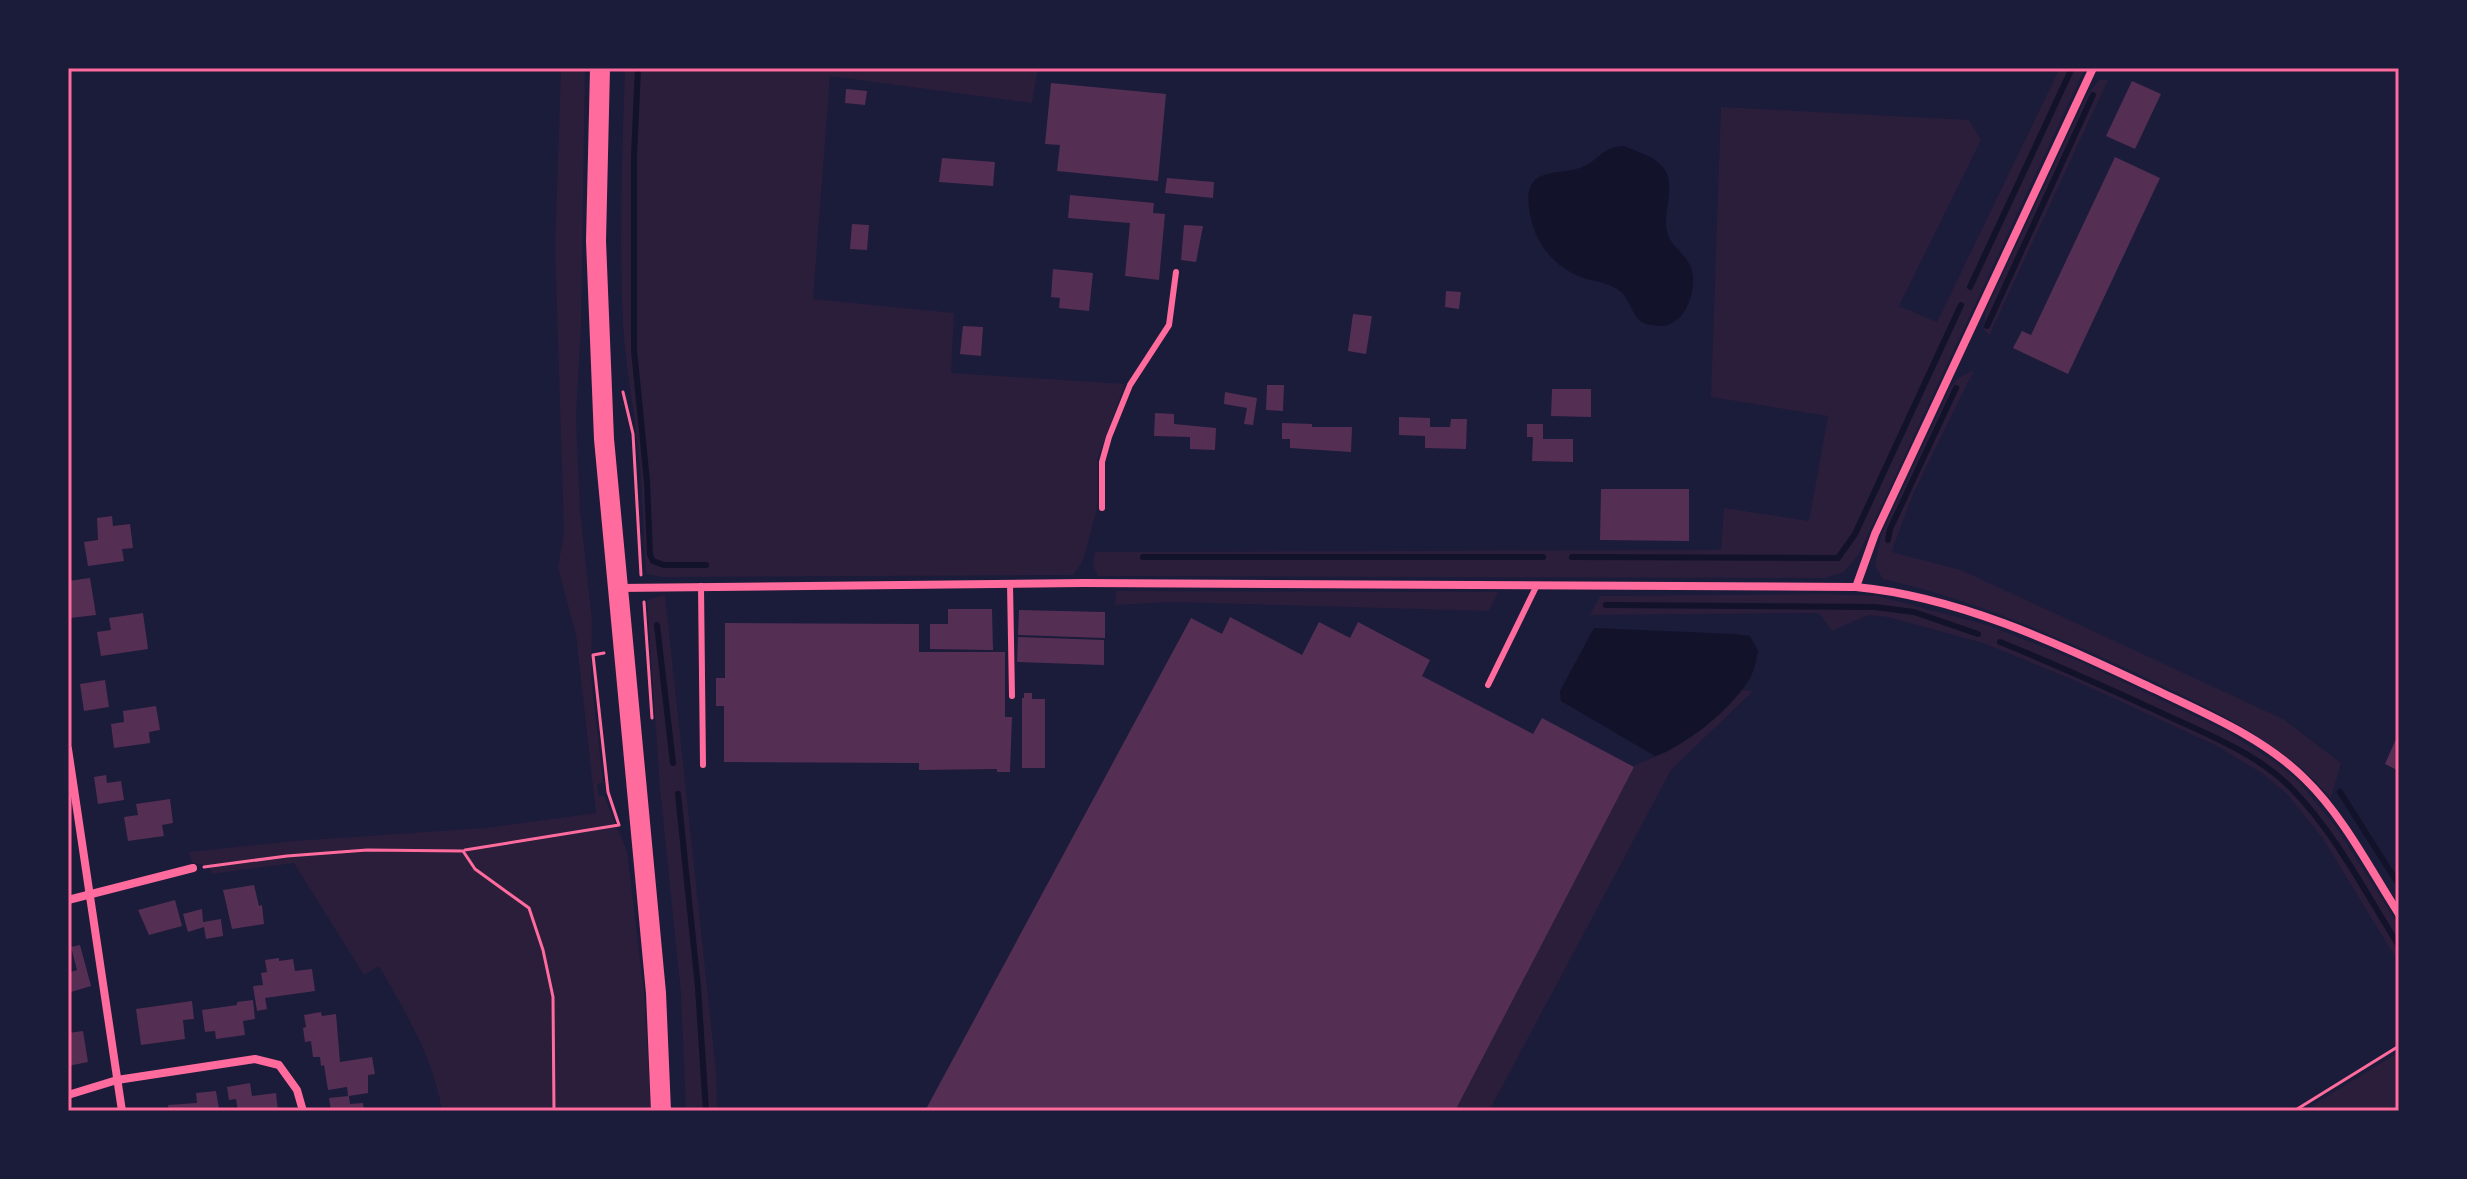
<svg xmlns="http://www.w3.org/2000/svg" width="2467" height="1179" viewBox="0 0 2467 1179" font-family="Cabin,sans-serif">
  <style>
    .green { fill: #2a1e3b }
    .water { fill: #12122b }
    .lines { fill: none; stroke-linecap: round; stroke-linejoin: round }
    .stream { stroke: #12122b; stroke-width: 6 }
    .building { fill: #542f53 }
    .path { stroke: #ff6b9d; stroke-width: 3 }
    .service { stroke: #ff6b9d; stroke-width: 6 }
    .minor { stroke: #ff6b9d; stroke-width: 8 }
    .primary { stroke: #ff6b9d; stroke-width: 20 }
    .neatline { fill: none; stroke: #ff6b9d; stroke-width: 3 }
  </style>
  <rect width="100%" height="100%" fill="#1b1b3a"/>
  <g class="green">
    <path d="M561,68H585L581,325L576,418L580,510L592,621L591,677L603,783L597,784L599,796H604L627,851L644,992L651,1111H442C433,1057 406,1013 379,966L364,975L294,863L212,874L210,866L192,863L189,852L294,841L486,828L596,813L576,635L558,568L564,531L555,248Z"/>
    <path d="M625,68H1038L1032,103L830,76L813,299L954,313L951,373L1125,384L1097,460V508L1086,551L1081,564L1073,575L663,577L646,574C643,535 643,496 639,458C635,413 626,371 623,325C619,239 622,153 625,68Z"/>
    <path d="M2060,68H2085L1859,554L1844,572L1825,578L1098,576L1093,565L1095,552L1721,550L1724,508L1809,521L1828,416L1711,397L1721,107L1969,120L1981,140L1899,306L1937,322Z"/>
    <path d="M2099,80H2108L1989,336L1984,329L1985,312L2087,95Z"/>
    <path d="M1974,370L1914,492L1892,550L1895,553L1961,570L2283,719L2341,763L2331,798C2278,738 2209,708 2138,674C2057,636 1971,599 1883,579L1875,566L1881,535L1950,388L1957,379Z"/>
    <path d="M1116,591L1498,592L1489,611L1171,602L1115,605Z"/>
    <path d="M1825,594L1878,596L1987,625L2081,662L2224,730L2275,762L2298,781L2336,827L2399,926V963L2323,839L2288,795L2263,774L2217,746L2076,681L1983,643L1888,617L1868,615L1832,631L1819,613L1590,615L1600,596Z"/>
    <path d="M665,595L716,1071L717,1111H686L681,994L660,789L647,600Z"/>
    <path d="M1741,690L1753,691L1671,770L1489,1111H1455L1635,765L1667,752L1704,728Z"/>
    <path d="M2399,1052V1111H2303Z"/>
  </g>
  <g class="water">
    <path d="M1624,146C1636,151 1653,156 1662,166C1676,182 1665,207 1666,226C1668,254 1702,253 1691,296C1687,309 1682,318 1670,324C1663,327 1659,326 1652,325C1631,323 1634,304 1621,292C1610,282 1594,282 1581,277C1550,265 1533,239 1529,208C1524,169 1551,175 1576,169C1598,164 1599,147 1624,146Z"/>
    <path d="M1594,628L1734,634L1750,636L1758,651C1757,657 1756,663 1754,669C1743,701 1686,746 1655,756L1561,701L1560,691Z"/>
  </g>
  <g class="lines">
    <g class="stream">
      <path d="M638,68L634,156V350L647,481L650,555L653,561L664,565H706"/>
      <path d="M1970,287L2072,68"/>
      <path d="M1987,326L2093,95"/>
      <path d="M1888,540L1890,529L1956,388"/>
      <path d="M1143,557H1543"/>
      <path d="M1572,557L1838,558L1855,534L1961,305"/>
      <path d="M1606,605L1875,607L1914,612L1978,634"/>
      <path d="M657,625L673,763"/>
      <path d="M2000,642C2057,665 2112,690 2168,716C2211,736 2260,755 2293,790C2336,834 2366,894 2399,946"/>
      <path d="M2340,792L2399,885"/>
      <path d="M678,794L698,987L706,1111"/>
    </g>
  </g>
  <g class="building">
    <path d="M2132,81L2161,94L2135,149L2106,136Z"/>
    <path d="M1051,83L1166,94L1158,181L1057,171L1060,145L1045,144Z"/>
    <path d="M846,89L867,91L865,105L845,103Z"/>
    <path d="M2115,157L2160,178L2068,374L2013,348L2022,331L2031,335Z"/>
    <path d="M942,158L995,162L993,186L939,182Z"/>
    <path d="M1167,178L1214,182L1213,198L1165,193Z"/>
    <path d="M1070,195L1154,203L1153,213L1165,214L1159,280L1125,276L1130,223L1068,218Z"/>
    <path d="M852,224L869,225L867,250L850,249Z"/>
    <path d="M1184,225L1203,226L1196,262L1181,260Z"/>
    <path d="M1053,269L1093,273L1089,311L1059,308L1060,298L1051,297Z"/>
    <path d="M1446,291L1461,292L1459,309L1445,307Z"/>
    <path d="M1353,314L1372,316L1366,354L1348,351Z"/>
    <path d="M963,326L983,327L981,356L960,354Z"/>
    <path d="M1267,385H1284L1283,411L1266,410Z"/>
    <path d="M1552,389H1591V417L1551,416Z"/>
    <path d="M1225,392L1257,398L1253,425L1244,424L1247,408L1224,404Z"/>
    <path d="M1155,413L1174,414V424L1216,428L1215,450L1190,449V437L1154,436Z"/>
    <path d="M1399,417L1430,418V427H1450L1451,419H1467L1466,449L1425,448V436L1399,435Z"/>
    <path d="M1282,423L1312,424V427H1352L1351,452L1290,448V439H1282Z"/>
    <path d="M1527,424H1543V439H1573V462L1532,461L1533,437H1527Z"/>
    <path d="M1601,489H1689V541L1600,540Z"/>
    <path d="M112,516L113,526L130,524L133,548L122,549L124,561L88,566L84,542L98,540L97,518Z"/>
    <path d="M90,578L96,615L70,618L68,581Z"/>
    <path d="M948,609H992L993,650L930,649V624H948Z"/>
    <path d="M1019,610L1105,612V638L1018,635Z"/>
    <path d="M143,613L148,649L101,656L97,632L111,630L109,618Z"/>
    <path d="M1230,617L1302,655L1319,622L1350,638L1358,622L1430,660L1422,676L1533,734L1542,718L1634,767L1455,1111H925L1191,618L1222,634Z"/>
    <path d="M725,623L919,624V652H1005V717H1012L1010,772H997V769L919,770V763L724,762V706H716V678H725Z"/>
    <path d="M1018,637L1104,640V665L1017,662Z"/>
    <path d="M105,680L109,707L84,711L80,684Z"/>
    <path d="M1024,693H1032V699H1045V768H1022V698H1024Z"/>
    <path d="M156,706L160,730L149,732L150,743L114,748L111,724L124,722L123,711Z"/>
    <path d="M2399,732V771L2385,764Z"/>
    <path d="M106,775L107,783L121,781L124,800L98,804L94,777Z"/>
    <path d="M170,799L173,823L162,825L164,836L128,841L124,817L138,815L136,804Z"/>
    <path d="M254,885L259,906L262,905L264,924L232,929L223,890Z"/>
    <path d="M175,900L182,926L149,935L138,910Z"/>
    <path d="M202,909L203,922L221,919L223,936L206,939L204,927L188,932L183,914Z"/>
    <path d="M80,945L91,986L68,993V973L77,970L71,947Z"/>
    <path d="M279,958V961L293,959L295,971L312,969L315,991L265,998L267,1009L257,1011L253,986L263,985L261,973L267,972L265,960Z"/>
    <path d="M253,1000L255,1019L243,1021L245,1035L216,1039L215,1031L205,1032L202,1010L237,1005V1002Z"/>
    <path d="M192,1001L194,1019L183,1020L185,1039L141,1045L136,1009Z"/>
    <path d="M321,1012L322,1016L336,1014L340,1062L372,1057L375,1074L368,1075V1093L349,1096L350,1104L363,1103L364,1111H331L329,1098L348,1096L347,1087L328,1090L324,1065L321,1066L320,1057H313L311,1041L305,1042L303,1028L306,1027L304,1015Z"/>
    <path d="M83,1031L88,1062L68,1066V1033Z"/>
    <path d="M250,1083L252,1096L276,1093L278,1111H238L236,1099L229,1100L227,1087Z"/>
    <path d="M216,1091L219,1109L169,1111L168,1105L197,1103L196,1093Z"/>
  </g>
  <g class="lines">
    <g class="path">
      <path d="M623,392L633,434L641,575"/>
      <path d="M644,602L652,718"/>
      <path d="M465,850L619,825L608,792L593,655L604,653"/>
      <path d="M204,867L287,856L367,850L463,851L475,869L529,908L543,950L553,997L554,1111"/>
      <path d="M2294,1111L2399,1046"/>
    </g>
    <g class="service">
      <path d="M1102,508V462L1109,437L1130,385L1169,325L1176,272"/>
      <path d="M1010,584L1012,696"/>
      <path d="M701,586L703,765"/>
      <path d="M1488,685L1537,585"/>
    </g>
    <g class="minor">
      <path d="M1856,587L1875,534L2093,68"/>
      <path d="M618,588L1083,583L1856,587C1961,597 2060,645 2154,689C2206,714 2264,738 2305,779C2344,817 2370,869 2399,914"/>
      <path d="M68,749L122,1111"/>
      <path d="M68,900L193,868"/>
      <path d="M68,1095L117,1080L255,1059L279,1065L297,1090L303,1111"/>
    </g>
    <path class="primary" d="M600,68L596,241L604,439L656,993L661,1111"/>
  </g>
  <rect width="2467" height="1179" fill="none" stroke="#1b1b3a" stroke-width="140"/>
  <rect x="70" y="70" width="2327" height="1039" class="neatline"/>
</svg>
